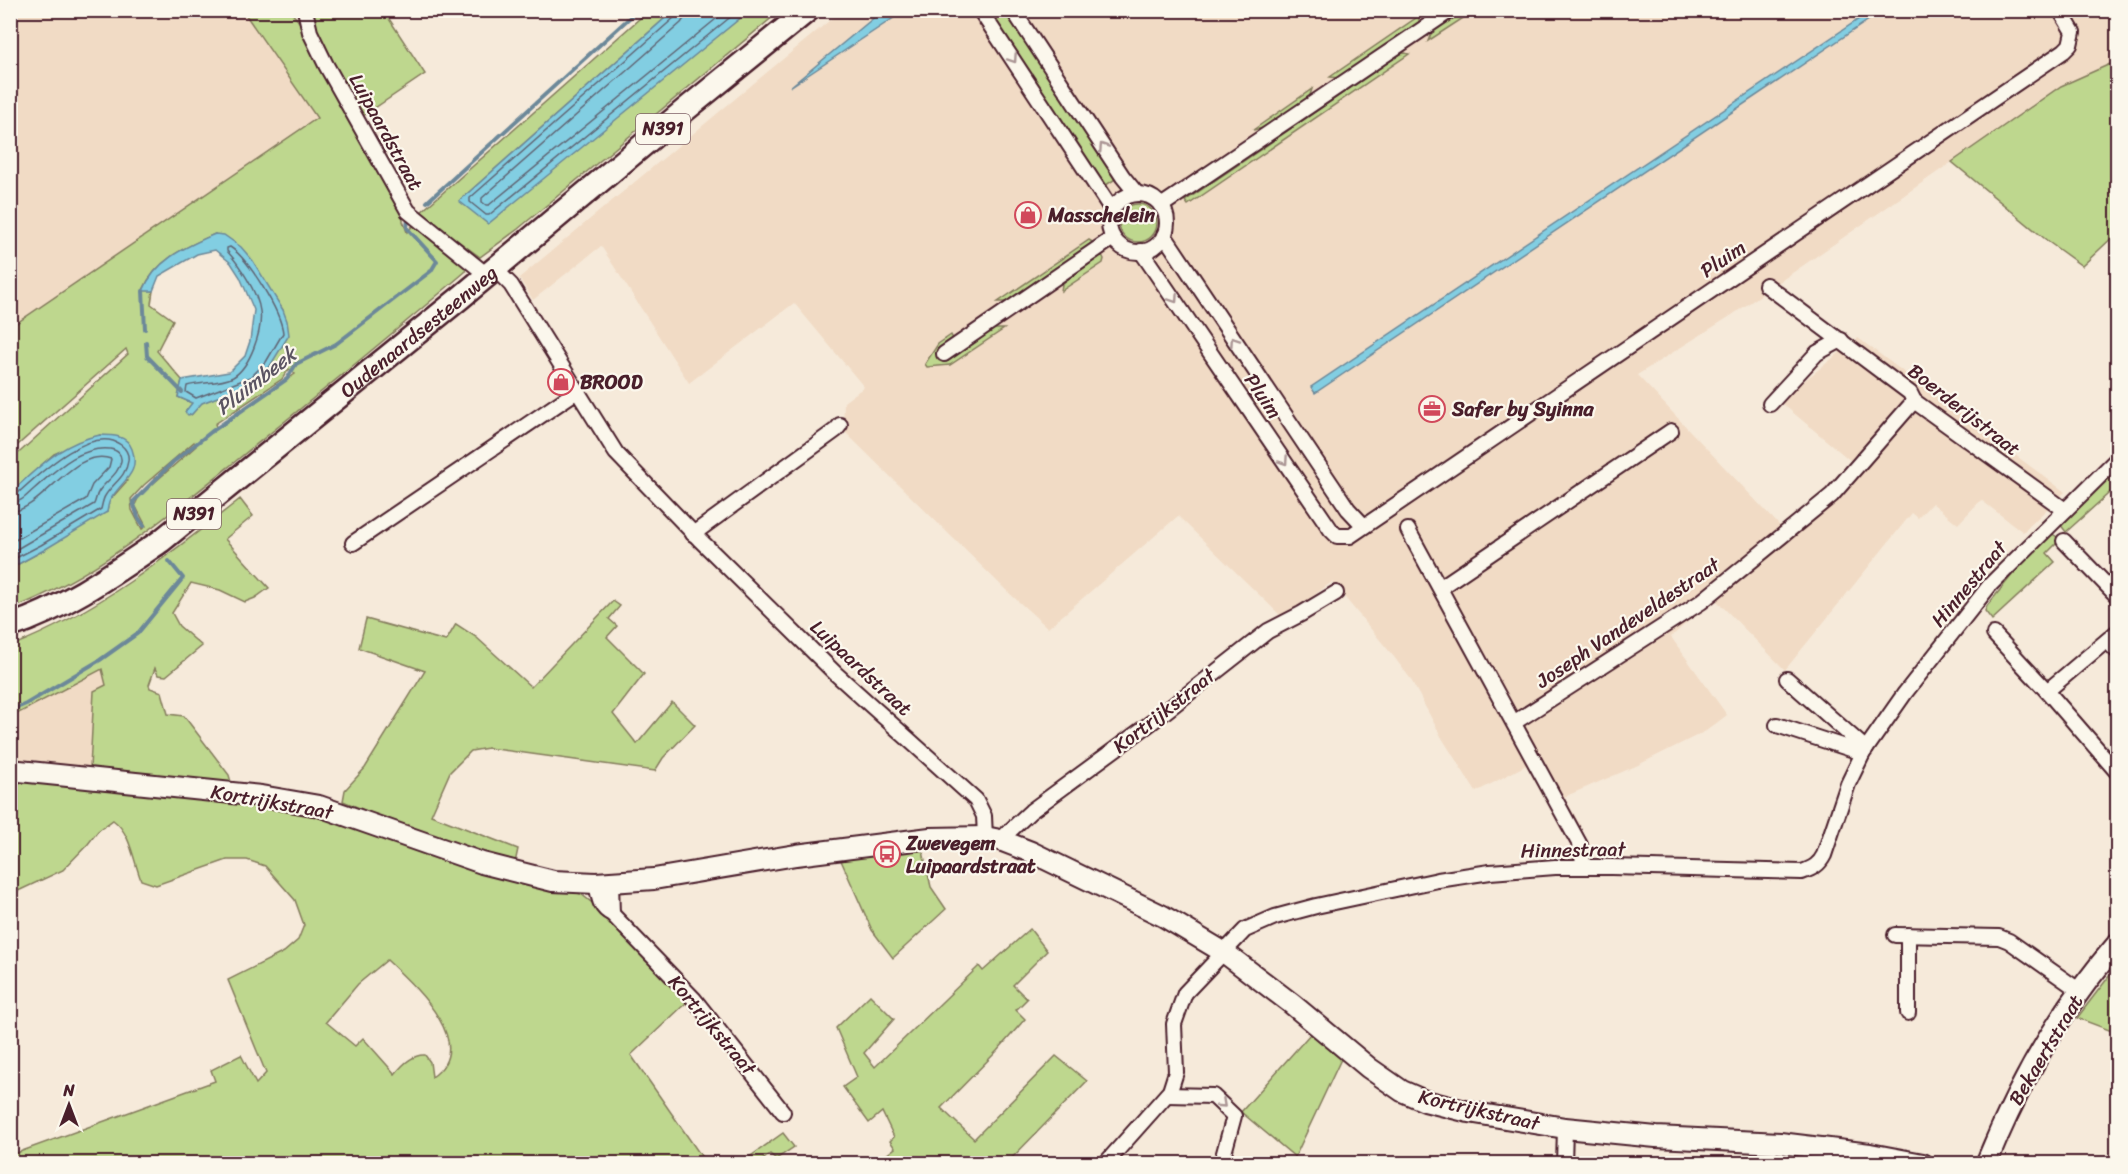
<svg xmlns="http://www.w3.org/2000/svg" width="2128" height="1174" viewBox="0 0 2128 1174" font-family="Sriracha,sans-serif">
  <style>
    .built { fill: #f1dbc5 }
    .green { fill: #bed78e; stroke: #847b5c; stroke-width: 1.5; fill-rule: evenodd }
    .water { fill: #82cee2; stroke: #6c8899; stroke-width: 1.5 }
    .lines { fill: none; stroke-linecap: round; stroke-linejoin: round }
    .shore { stroke: #606574; stroke-width: 1.5 }
    .stream { stroke: #6c8899; stroke-width: 4 }
    .street-casing { stroke: #4a1f2b; stroke-width: 18 }
    .secondary-casing { stroke: #4a1f2b; stroke-width: 24 }
    .primary-casing { stroke: #4a1f2b; stroke-width: 27 }
    .street { stroke: #fbf7ec; stroke-width: 14 }
    .secondary { stroke: #fbf7ec; stroke-width: 20 }
    .primary { stroke: #fbf7ec; stroke-width: 22 }
    .oneway { stroke: #ab9695 }
    .labels { text-anchor: middle; dominant-baseline: central; stroke-width: 4.5; stroke-linejoin: round; paint-order: stroke }
    .shield { fill: #fbf7ec; stroke: #7f6065; stroke-width: 1.5 }
    .shield-label { font-size: 18px; font-weight: bold; fill: #4a1f2b }
    .street-label { font-size: 20px; fill: #4a1f2b; stroke: #fbf7ec }
    .poi-label { font-size: 20px; font-weight: bold; fill: #4a1f2b; stroke: #fbf7ec; text-anchor: start }
    .water-label { font-size: 21px; font-style: italic; fill: #5b5462; stroke: #fbf7ec }
  </style>
  <rect width="100%" height="100%" fill="#f6eada"/>
  <filter id="ink" filterUnits="userSpaceOnUse"><feTurbulence type="fractalNoise" baseFrequency=".0167" numOctaves="2"/><feDisplacementMap in="SourceGraphic" scale="12" xChannelSelector="R" yChannelSelector="G"/><feConvolveMatrix kernelMatrix="1 2 1 2 8 2 1 2 1" color-interpolation-filters="sRGB"/></filter>
  <g filter="url(#ink)">
    <g class="built">
      <path d="M2114,10L2117,16V61L2061,86L1732,315L1637,375L1780,526L1827,492L1851,461L1779,401L1858,338L2065,492L2023,532L1981,500L1958,524L1932,503L1918,518L1912,513L1785,670L1714,598L1671,637L1727,715L1706,731L1636,766L1564,797L1579,823L1592,857L1570,856L1574,847L1528,764L1476,792L1442,738L1410,678L1394,657L1332,582L1283,618L1178,516L1048,628L1008,592L843,430L844,402L864,387L794,303L689,383L601,246L533,300L519,278L841,11Z"/>
      <path d="M11,11H243L317,118L11,327Z"/>
      <path d="M102,668L106,685L94,691L90,768L11,760V717Z"/>
    </g>
    <g class="green">
      <path d="M243,11H290C314,36 323,73 339,104C358,140 381,175 403,211V221L407,232L417,221L466,264L465,272C390,336 314,398 237,460C168,516 95,577 11,609V568L44,550L110,500L127,481L100,435L54,454L11,492V460L128,354L126,349L11,451V327L317,118ZM215,234L271,292L283,310L254,383L201,403L192,414V403L178,397L182,380L157,351L173,320L151,304L153,291L143,290C156,259 186,247 215,234ZM289,369L295,374L217,429L215,424L282,379ZM194,442L196,446L139,496L135,505L146,526L142,529L132,510L131,499L144,485Z"/>
      <path d="M309,11H384L425,74L360,118L325,56Z"/>
      <path d="M648,11H677L672,12L459,201L666,77L749,11H780L518,229L480,257L420,213Z"/>
      <path d="M984,11H1004L1117,178L1103,187Z"/>
      <path d="M1463,11H1474L1428,41L1432,31Z"/>
      <path d="M1419,16V23L1339,78L1330,77Z"/>
      <path d="M1405,53L1409,54L1188,205L1185,201L1400,54Z"/>
      <path d="M2117,61V233L2082,266L2050,243L1952,162L2061,86Z"/>
      <path d="M1312,89L1309,98L1264,128L1253,130Z"/>
      <circle cx="1138" cy="223" r="19"/>
      <path d="M1089,240L1094,243L1007,302H998Z"/>
      <path d="M1102,255L1104,259L1103,263L1061,291L1062,284Z"/>
      <path d="M994,329H1004L950,365L927,367L925,364L938,344L951,335L953,339L941,348L948,361Z"/>
      <path d="M2117,469V486L2066,532L2060,524Z"/>
      <path d="M240,499L253,516L225,539L269,588L255,598L245,602L220,590L191,583L172,613L179,626L202,646L166,676L158,675L155,668L149,685L150,688L162,692L168,714L184,716L229,775L231,782L229,785L90,768L94,691L106,685L102,669L11,717V646C96,613 168,556 240,499Z"/>
      <path d="M2051,533L2057,537V543L2047,553L2055,562L1992,620L1985,611L1987,606L2025,559Z"/>
      <path d="M613,601L620,606L609,619L617,626L607,637L644,674L613,714L637,744L672,702L695,725L663,758L655,771L488,748L471,751L450,772L431,815L518,849L515,863C456,847 400,826 343,801L345,790L365,768L425,671L359,648L366,619L446,641L456,624L476,637L531,687Z"/>
      <path d="M11,776L326,813L489,870L581,894L596,906L687,1002L631,1055L706,1163L280,1164L276,1159L271,1164H11V1155L215,1081L211,1070L241,1055L256,1084L266,1073L228,980L284,952L298,940L304,925L295,900L265,866L247,860H227L156,885L141,880C133,860 131,833 113,820L98,831L88,844L63,870L16,892L11,893ZM387,960C412,984 480,1044 432,1077L430,1062L425,1055C413,1054 402,1065 395,1074L363,1038L355,1046L326,1022L358,984Z"/>
      <path d="M922,847L931,887L946,909L893,958L872,930L839,856Z"/>
      <path d="M1030,929L1047,951L1013,985L1027,999L1016,1010L1025,1019L997,1051L941,1108L974,1139L1056,1056L1087,1081L1007,1163H876L895,1148L890,1141L894,1137L882,1112L869,1123L843,1087L857,1077L836,1028L870,995L894,1019L864,1053L875,1067L979,966L983,971Z"/>
      <path d="M2117,966V1033L2077,1018Z"/>
      <path d="M1311,1033L1342,1057L1295,1157L1241,1112Z"/>
      <path d="M783,1133L794,1147L776,1159L770,1154L759,1163H741Z"/>
    </g>
    <g class="water">
      <path d="M677,11H749L488,224L459,201L672,12Z"/>
      <path d="M882,11H904L790,87Z"/>
      <path d="M1871,11H1882L1315,393L1311,387Z"/>
      <path d="M215,234L224,235L241,247L253,261L283,310L287,321L289,335L270,366L254,383L202,403L192,414L188,415L185,412L192,403L178,397L182,380L229,372L245,356L250,341L254,310L240,277L231,263L215,250L197,254L159,276L153,291H143C156,259 186,247 215,234Z"/>
      <path d="M100,435C112,435 127,435 132,449C141,474 121,481 111,499C108,502 108,508 107,512L44,550L11,568V492C38,468 62,442 100,435Z"/>
    </g>
    <g class="lines">
      <g class="shore">
        <path d="M678,10L675,17L470,198V202L486,215H489L739,10"/>
        <path d="M685,10V17L681,23L482,198V202L486,205H489L727,10"/>
        <path d="M230,247C248,258 281,312 283,333L266,362L251,377L196,398L186,392L187,386C201,382 220,384 233,377C250,367 263,330 260,311C258,293 239,264 227,251V248Z"/>
        <path d="M10,496L17,494C37,476 91,423 121,445C126,449 129,455 128,461C126,477 113,483 105,496C103,499 102,505 101,509L41,545L10,561"/>
        <path d="M10,503C21,503 26,496 34,489C55,471 79,446 110,449C117,450 122,454 121,461C119,474 106,481 99,491C96,495 96,500 94,504L10,553"/>
        <path d="M10,512C42,511 73,446 111,459L109,467L92,485L86,499L10,543"/>
      </g>
      <g class="stream">
        <path d="M427,202L638,10"/>
        <path d="M143,291L145,329"/>
        <path d="M146,342L147,356L182,392"/>
        <path d="M144,526L138,517L133,502L173,462L211,432L287,379L296,364L336,344L431,271L437,261L407,228L408,219"/>
        <path d="M10,711L26,704L100,660L138,633L183,578L169,561"/>
      </g>
      <defs>
        <g id="street">
          <path d="M305,10L310,32L326,65L408,211L488,276"/>
          <path d="M980,10L1112,210"/>
          <path d="M1013,10L1123,177L1137,194"/>
          <circle cx="1138" cy="223" r="29"/>
          <path d="M1161,206L1451,10"/>
          <path d="M1164,235L1348,509L1364,526"/>
          <path d="M1141,251L1331,530L1337,536H1350L2064,51L2070,45L2073,32L2060,10"/>
          <path d="M495,269L511,285L616,453L699,539L836,674L976,800L984,816L985,837"/>
          <path d="M1766,285L1910,393L1914,401L2065,510"/>
          <path d="M944,354L1113,238"/>
          <path d="M1770,404L1817,353L1841,340"/>
          <path d="M1408,530L1580,845L1584,867"/>
          <path d="M693,534L836,430L840,425"/>
          <path d="M2064,541L2118,597"/>
          <path d="M353,543L577,391"/>
          <path d="M1441,587L1671,431"/>
          <path d="M1994,634L2047,691L2118,773"/>
          <path d="M2107,641L2118,652"/>
          <path d="M1787,679L1866,749"/>
          <path d="M2047,691L2118,631"/>
          <path d="M1515,722L1701,602L1832,495L1914,401"/>
          <path d="M1777,725L1863,753"/>
          <path d="M1000,840L1031,811L1152,722L1268,631L1301,614L1336,593"/>
          <path d="M596,883C599,897 599,908 612,914L694,999L783,1112"/>
          <path d="M611,883L612,914"/>
          <path d="M1895,935L1999,937L2009,941L2080,991"/>
          <path d="M1908,1013V935"/>
          <path d="M1167,1095L1213,1096L1234,1116L1221,1164"/>
          <path d="M1105,1164L1170,1091L1176,1072L1174,1024L1185,993L1245,930L1275,917L1316,906L1438,880L1490,872L1555,867H1612L1802,872C1813,868 1819,865 1824,855L1848,784L1863,753L1905,693L1990,585L2118,458"/>
          <path d="M1564,1164L1565,1128"/>
        </g>
        <g id="secondary">
          <path d="M10,770L261,796L319,806L482,863L553,881L596,883L654,879L796,855L930,838L985,837L1000,840L1031,852L1163,916L1225,953L1292,1004L1369,1068L1402,1091L1425,1101L1469,1112L1565,1128L1656,1137L1780,1143L1870,1154L1923,1164"/>
          <path d="M1986,1164C2018,1085 2062,1007 2118,943"/>
        </g>
        <g id="primary">
          <path id="s1" d="M10,626C65,608 114,573 161,541L460,298L685,110L808,10"/>
        </g>
      </defs>
      <use href="#street" class="street-casing"/>
      <use href="#secondary" class="secondary-casing"/>
      <use href="#primary" class="primary-casing"/>
      <use href="#street" class="street"/>
      <use href="#secondary" class="secondary"/>
      <use href="#primary" class="primary"/>
    </g>
    <defs><path id="oneway-chevron" d="M-2-3.5L2.5 0L-2 3.5" fill="none" stroke-width="1.6" stroke-linecap="round" stroke-linejoin="round" transform="scale(1.5)"/></defs>
    <g class="oneway">
      <use href="#oneway-chevron" transform="translate(1013 59) rotate(56)"/>
      <use href="#oneway-chevron" transform="translate(1103 147) rotate(-123)"/>
      <use href="#oneway-chevron" transform="translate(1174 299) rotate(56)"/>
      <use href="#oneway-chevron" transform="translate(1234 341) rotate(-124)"/>
      <use href="#oneway-chevron" transform="translate(1284 461) rotate(56)"/>
      <use href="#oneway-chevron" transform="translate(1222 1104) rotate(43)"/>
    </g>
  </g>
  <defs>
    <symbol id="shop-ring" viewBox="-11 -11 22 22"><circle r="9.5" fill="#fbf7ec" stroke="#d1495b" stroke-width="1.5"/><path d="M-5-2.5h2.3a2.7 3.5 0 0 1 5.4 0H5L5.5 6h-11ZM-1.5-2.5h3a1.5 2.3 0 0 0-3 0Z" fill="#d1495b"/></symbol>
    <symbol id="office-ring" viewBox="-11 -11 22 22"><circle r="9.5" fill="#fbf7ec" stroke="#d1495b" stroke-width="1.5"/><path d="M-6-3h4V-5.5h4V-3h4V5H-6ZM-1-4.5V-3h2v-1.5ZM-6 0V1H6V0Z" fill="#d1495b"/></symbol>
    <symbol id="bus-ring" viewBox="-11 -11 22 22"><circle r="9.5" fill="#fbf7ec" stroke="#d1495b" stroke-width="1.5"/><path d="M-5-6H5V4H4V6H2V4H-2V6H-4V4H-5ZM-3.5-4V0h7V-4ZM-3.5 1.2v1.5H-2V1.2ZM2 1.2v1.5H3.5V1.2Z" fill="#d1495b"/></symbol>
  </defs>
  <g fill-rule="evenodd">
    <use href="#shop-ring" x="1013" y="200" width="30" height="30"/>
    <use href="#shop-ring" x="546" y="367" width="30" height="30"/>
    <use href="#office-ring" x="1417" y="394" width="30" height="30"/>
    <use href="#bus-ring" x="872" y="839" width="30" height="30"/>
  </g>
  <g class="labels">
    <g class="shield">
      <rect x="636" y="114" width="54" height="30" rx="4.5"/>
      <rect x="167" y="499" width="54" height="30" rx="4.5"/>
    </g>
    <g class="shield-label">
      <text x="663" y="129">N391</text>
      <text x="194" y="514">N391</text>
    </g>
    <g class="street-label">
      <text transform="translate(386 132) rotate(61)">Luipaardstraat</text>
      <text transform="translate(1723 259) rotate(-34)">Pluim</text>
      <text stroke="none"><textPath href="#s1" startOffset="506">Oudenaardsesteenweg</textPath></text>
      <text transform="translate(1263 396) rotate(56)">Pluim</text>
      <text transform="translate(1964 410) rotate(38)">Boerderijstraat</text>
      <text transform="translate(1969 584) rotate(-50)">Hinnestraat</text>
      <text transform="translate(1628 623) rotate(-34)">Joseph Vandeveldestraat</text>
      <text transform="translate(861 668) rotate(43)">Luipaardstraat</text>
      <text transform="translate(1164 711) rotate(-38)">Kortrijkstraat</text>
      <text transform="translate(272 802) rotate(10)">Kortrijkstraat</text>
      <text transform="translate(1573 850) rotate(-1)">Hinnestraat</text>
      <text transform="translate(712 1025) rotate(50)">Kortrijkstraat</text>
      <text transform="translate(2046 1050) rotate(-59)">Bekaertstraat</text>
      <text transform="translate(1479 1110) rotate(13)">Kortrijkstraat</text>
    </g>
    <g class="poi-label">
      <text x="1048" y="215">Masschelein</text>
      <text x="580" y="382">BROOD</text>
      <text x="1452" y="409">Safer by Syinna</text>
      <text x="906" y="843">Zwevegem<tspan x="906" dy="23">Luipaardstraat</tspan></text>
    </g>
    <g class="water-label">
      <text transform="translate(256 381) rotate(-38)">Pluimbeek</text>
    </g>
  </g>
  <rect width="2128" height="1174" fill="none" stroke="#fbf7ec" stroke-width="36"/>
  <rect x="18" y="18" width="2092" height="1138" fill="none" stroke="#4a1f2b" stroke-width="2" filter="url(#ink)"/>
  <g transform="translate(69 1105)" stroke="#fbf7ec" stroke-width="4.5" paint-order="stroke">
  <path d="M0-4.5L10 22L0 15L-10 22Z" fill="#4a1f2b"/>
  <text y="-9" font-size="16" font-weight="bold" text-anchor="middle" fill="#4a1f2b">N</text>
  </g>
</svg>
